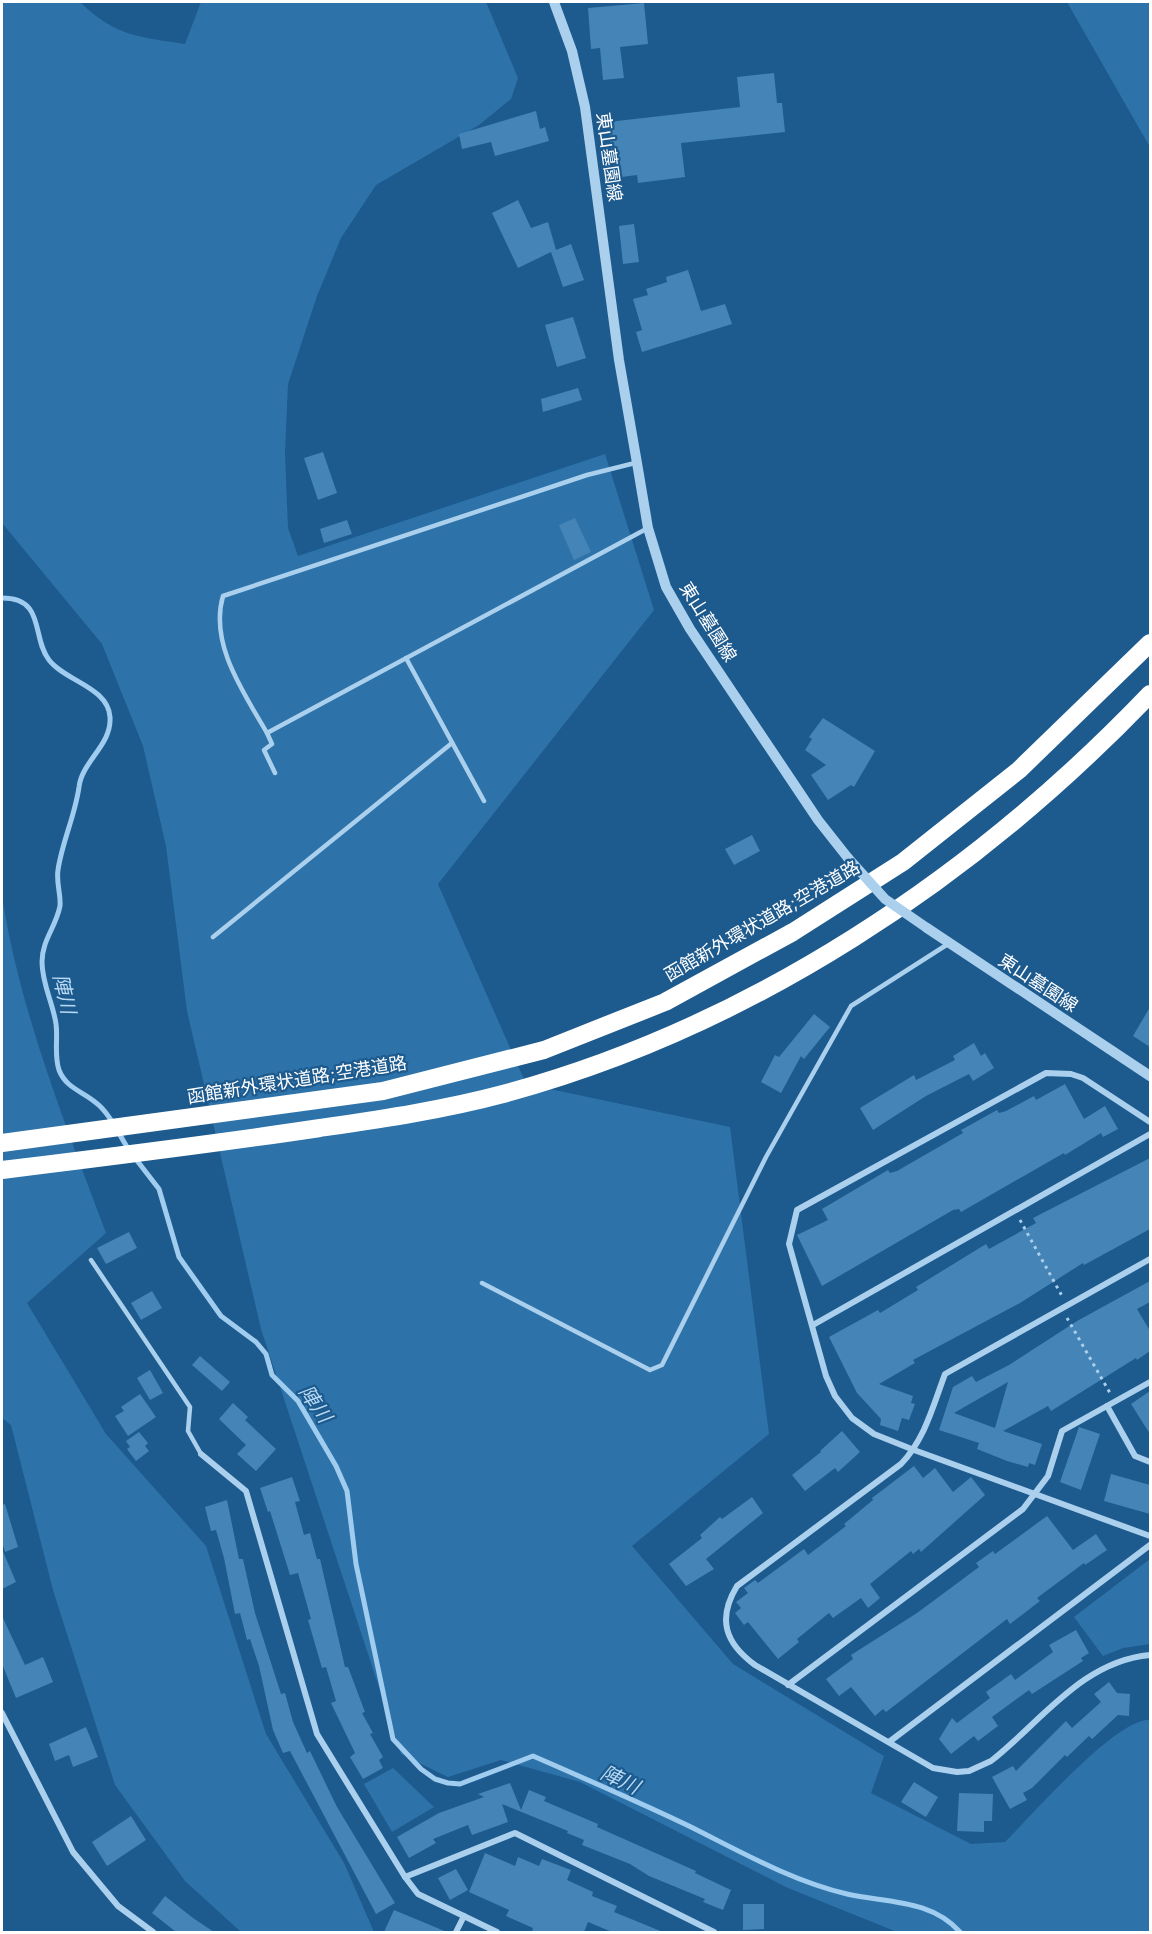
<svg xmlns="http://www.w3.org/2000/svg" width="1152" height="1934" viewBox="0 0 1152 1934" font-family="Jost,'Noto Sans JP',sans-serif">
  <style>
    .green { fill: #2d73aa }
    .lines { fill: none; stroke-linecap: round; stroke-linejoin: round }
    .stream { stroke: #9fccef; stroke-width: 5 }
    .building { fill: #4584b6; fill-rule: evenodd }
    .path { stroke: #abd0ed; stroke-width: 3; stroke-dasharray: 3 4.5; stroke-linecap: butt }
    .service { stroke: #abd0ed; stroke-width: 4.5 }
    .minor { stroke: #abd0ed; stroke-width: 6 }
    .tertiary { stroke: #abd0ed; stroke-width: 10 }
    .motorway { stroke: #fff; stroke-width: 18 }
    .tertiary-bridge { stroke: #abd0ed; stroke-width: 10 }
    .labels { text-anchor: middle; dominant-baseline: central; stroke-width: 4.5; stroke-linejoin: round; paint-order: stroke }
    .street-label { font-size: 18px; fill: #fff; stroke: #1d5a8e }
    .water-label { font-size: 20px; font-style: italic; fill: #b7d9f4; stroke: #1d5a8e }
  </style>
  <rect width="100%" height="100%" fill="#1d5a8e"/>
  <g class="green">
    <path d="M2,2H80C115,36 139,37 185,44L201,2H486L518,78L511,99L479,125L376,185L341,238L317,296L288,384L285,453L288,528L298,556L605,454L654,610L438,884L526,1084L730,1127L769,1434L632,1546L733,1664L884,1756L871,1793L971,1844L1005,1842C1031,1816 1117,1717 1150,1720V1932H897L788,1888L580,1782L501,1760L448,1777L401,1754L261,1329L187,1011L166,846L143,746L102,644L2,523Z"/>
    <path d="M1067,2H1150V147L1139,128Z"/>
    <path d="M2,896C20,1012 65,1123 106,1233L27,1303L106,1434L206,1546L266,1734L344,1863L374,1932H241L185,1881L115,1785L53,1590L11,1425L2,1418Z"/>
    <path d="M1150,1559V1644L1123,1648L1103,1656L1074,1617Z"/>
    <path d="M393,1768L434,1807L392,1832L364,1784Z"/>
  </g>
  <g class="lines">
    <g class="stream">
      <path d="M2,598C46,598 31,637 49,660C65,681 108,687 110,717C112,745 82,761 79,787C75,816 62,842 58,870C56,883 61,894 60,906C56,927 42,940 42,962C42,984 53,1003 56,1024C58,1038 54,1056 59,1070C66,1088 82,1091 95,1102C110,1113 119,1135 129,1150"/>
      <path d="M135,1158L159,1189L179,1257L221,1316L256,1342L266,1354L272,1375L298,1401L336,1466L347,1491L356,1564L393,1739L421,1769L435,1779L448,1783L460,1784L533,1756C586,1779 639,1802 691,1827C741,1852 792,1881 847,1894C887,1903 930,1899 960,1932"/>
    </g>
  </g>
  <g class="building">
    <path d="M644,3L648,44L620,47L624,78L603,80L600,48L591,49L588,8Z"/>
    <path d="M774,73L777,103H782L785,132L681,143L685,177L638,183L637,175L614,178L608,122L740,107L737,77Z"/>
    <path d="M536,111L540,129L545,127L549,141L495,156L491,142L462,149L459,134Z"/>
    <path d="M518,200L531,228L548,222L556,250L571,244L584,280L563,287L551,252L518,268L492,213Z"/>
    <path d="M634,224L639,262L623,264L619,226Z"/>
    <path d="M688,270L701,311L725,304L732,324L642,352L636,332L642,330L633,299L648,295L646,289L667,282L666,277Z"/>
    <path d="M573,317L586,358L557,367L545,325Z"/>
    <path d="M578,388L582,400L543,412L541,399Z"/>
    <path d="M323,452L337,493L318,500L304,458Z"/>
    <path d="M575,518L591,552L574,560L559,525Z"/>
    <path d="M347,520L352,534L324,543L320,529Z"/>
    <path d="M823,718L875,751L854,787L851,785L828,800L811,775L826,765L805,750L812,739L809,737Z"/>
    <path d="M752,835L760,851L734,865L725,849Z"/>
    <path d="M1150,1007V1047L1133,1036Z"/>
    <path d="M814,1014L830,1027L804,1059L801,1056L781,1093L761,1082L775,1055L779,1057Z"/>
    <path d="M974,1043L981,1056L985,1053L994,1068L973,1081L969,1074L926,1096L873,1130L860,1108L914,1075L916,1080L955,1060L953,1056Z"/>
    <path d="M1065,1084L1084,1119L1105,1106L1118,1129L1103,1137L1101,1133L1065,1155L1064,1153L961,1212L959,1209L953,1210L822,1286L797,1235L828,1220L822,1209L888,1170L890,1173L897,1171L963,1133L961,1130L997,1110L999,1113L1006,1111L1034,1096L1036,1100Z"/>
    <path d="M1150,1158V1229L1084,1265L1083,1263L1020,1303L913,1360L915,1363L879,1384L913,1396L911,1403L915,1404L909,1420L902,1418L898,1431L880,1425L881,1419L857,1393L829,1337L878,1310L880,1313L918,1290L916,1287L986,1244L989,1249L1036,1223L1033,1218Z"/>
    <path d="M129,1232L137,1248L106,1264L97,1248Z"/>
    <path d="M1150,1281V1302L1137,1309L1150,1331V1351L1137,1360L1136,1358L1051,1411L1048,1406L1003,1431L1042,1444L1035,1465L1029,1463L1028,1467L1007,1461L977,1449L979,1443L939,1430L953,1387L972,1376L976,1382L1009,1365L1077,1321ZM1008,1382L995,1428L954,1413Z"/>
    <path d="M152,1291L162,1308L141,1320L131,1303Z"/>
    <path d="M200,1356L230,1382L222,1391L192,1365Z"/>
    <path d="M150,1370L163,1393L150,1400L137,1378Z"/>
    <path d="M1150,1391V1434L1131,1404Z"/>
    <path d="M140,1394L156,1417L128,1436L115,1416L124,1411L121,1407Z"/>
    <path d="M233,1403L248,1417L245,1420L276,1449L256,1471L237,1454L246,1445L219,1419Z"/>
    <path d="M1079,1427L1100,1434L1081,1490L1060,1482Z"/>
    <path d="M842,1431L860,1452L838,1472L835,1468L805,1491L792,1475L821,1452L820,1451Z"/>
    <path d="M139,1432L148,1443L145,1446L149,1451L136,1461L127,1449L130,1447L126,1441Z"/>
    <path d="M914,1466L923,1478L935,1468L953,1492L971,1477L985,1495L921,1552L919,1549L913,1554L911,1551L870,1584L880,1598L868,1608L861,1598L833,1618L829,1613L797,1639L799,1642L778,1659L748,1622L744,1625L735,1613L741,1608L736,1602L748,1593L744,1588L755,1580L758,1583L804,1549L808,1555L846,1526L844,1524L873,1500L872,1498Z"/>
    <path d="M1111,1474L1150,1485V1514L1104,1501Z"/>
    <path d="M292,1477L300,1501L295,1502L304,1535L310,1533L317,1559H320L345,1667H348L365,1712L362,1713L373,1733L370,1734L383,1757L379,1760L383,1768L363,1779L350,1757L355,1753L331,1703L336,1701L326,1667L322,1668L308,1620L311,1619L298,1573L290,1575L270,1511L268,1512L260,1488Z"/>
    <path d="M752,1497L763,1513L706,1559L714,1569L686,1586L669,1564L702,1538L700,1535L720,1517L722,1519Z"/>
    <path d="M227,1500L239,1559H243L255,1613L281,1694L285,1693L293,1722L307,1753L310,1751L337,1807L395,1903L376,1914L290,1751L283,1753L273,1730L259,1666L250,1639L247,1640L240,1613L235,1614L224,1558L216,1530L211,1531L205,1507Z"/>
    <path d="M5,1504L18,1547L5,1552L2,1542V1505Z"/>
    <path d="M1047,1516L1073,1550L1096,1534L1107,1550L1085,1565L1084,1563L1037,1598L1040,1601L1010,1624L1007,1619L886,1712L883,1709L875,1716L851,1687L839,1696L826,1679L853,1659L851,1655L917,1613L979,1567L976,1563L993,1551L995,1554Z"/>
    <path d="M2,1549L16,1582L2,1589Z"/>
    <path d="M2,1616L25,1665L43,1657L53,1682L16,1698L2,1664Z"/>
    <path d="M1076,1630L1089,1653L1081,1658L1083,1661L1032,1694L1029,1690L992,1717L998,1726L978,1741L974,1736L951,1754L939,1739L952,1718L957,1723L990,1698L986,1692L1011,1674L1015,1680L1053,1652L1049,1645Z"/>
    <path d="M1109,1682L1117,1693L1130,1694L1129,1716L1118,1715L1092,1739L1089,1736L1067,1757L1065,1755L1032,1788L1023,1793L1027,1800L1010,1809L992,1777L1013,1766L1016,1771L1066,1721L1072,1728L1101,1702L1094,1694Z"/>
    <path d="M86,1727L98,1757L73,1767L69,1755L55,1761L49,1744Z"/>
    <path d="M914,1782L938,1797L926,1817L901,1802Z"/>
    <path d="M510,1783L521,1810L529,1790L546,1797L544,1801L598,1824L597,1827L696,1871L695,1873L731,1890L723,1910L703,1902L705,1899L649,1876L630,1864L582,1845L584,1840L567,1833L568,1831L502,1804L508,1822L472,1835L468,1825L433,1839L436,1843L409,1858L397,1837L439,1813L484,1797L478,1794Z"/>
    <path d="M959,1793L993,1794L992,1821H984V1832L957,1831Z"/>
    <path d="M131,1816L146,1840L107,1866L92,1842Z"/>
    <path d="M485,1853L515,1866L518,1857L539,1866L542,1859L571,1870L567,1880L593,1892L592,1896L617,1906L614,1912L663,1932H612L588,1922L584,1932H532L533,1928L506,1916L509,1910L469,1892Z"/>
    <path d="M456,1869L468,1890L450,1900L438,1878Z"/>
    <path d="M165,1896L193,1918L214,1932H176L152,1913Z"/>
    <path d="M743,1904H764V1929L743,1930Z"/>
    <path d="M394,1910L447,1932H384Z"/>
  </g>
  <g class="lines">
    <g class="path">
      <path d="M1020,1220L1062,1296"/>
      <path d="M1067,1318L1110,1393"/>
    </g>
    <g class="service">
      <path d="M406,658L484,801"/>
      <path d="M267,733C244,693 209,644 223,596L587,475L635,463"/>
      <path d="M275,773L264,750L272,744L267,733L648,528"/>
      <path d="M213,937L452,743"/>
      <path d="M91,1260L190,1407L188,1431L201,1454"/>
      <path d="M482,1283L650,1370L662,1365L766,1157L851,1006L948,944"/>
    </g>
    <g class="minor">
      <path d="M1150,1122L1083,1078L1071,1074L1046,1073L797,1210L789,1244L826,1376L835,1396L852,1418L874,1434L914,1450L1150,1536"/>
      <path d="M1150,1259L945,1374C933,1406 925,1439 901,1464L737,1586C717,1619 725,1643 755,1665L933,1768L957,1772L969,1771L991,1761C1041,1722 1082,1661 1150,1655"/>
      <path d="M813,1325L1150,1134"/>
      <path d="M1107,1406L1135,1456L1150,1462"/>
      <path d="M201,1454L246,1491L317,1734L405,1877L418,1894L497,1932"/>
      <path d="M788,1685L1023,1509L1048,1476L1062,1431L1150,1382"/>
      <path d="M2,1713L73,1852L118,1906L153,1932"/>
      <path d="M889,1742L1150,1545"/>
      <path d="M405,1877L515,1833L714,1932"/>
      <path d="M456,1932L464,1916"/>
    </g>
    <g class="tertiary">
      <path d="M554,2L572,51L585,107L619,360L637,463L648,528L666,587L690,629L818,820L848,858"/>
      <path d="M927,928L1150,1076"/>
    </g>
    <g class="motorway">
      <path d="M2,1143L383,1091L544,1050L665,1002L793,932L903,862L1019,770L1150,643"/>
      <path d="M2,1170C108,1157 214,1144 320,1128C381,1119 443,1110 503,1094C751,1027 974,878 1150,694"/>
    </g>
    <path class="tertiary-bridge" d="M848,858L885,899L927,928"/>
  </g>
  <g class="labels">
    <g class="street-label">
      <text transform="translate(609 157) rotate(82)">東山墓園線</text>
      <text transform="translate(708 622) rotate(58)">東山墓園線</text>
      <text transform="translate(762 921) rotate(-30)">函館新外環状道路;空港道路</text>
      <text transform="translate(1038 983) rotate(33)">東山墓園線</text>
      <text transform="translate(297 1080) rotate(-9)">函館新外環状道路;空港道路</text>
    </g>
    <g class="water-label">
      <text transform="translate(64 994) rotate(77)">陣川</text>
      <text transform="translate(315 1404) rotate(55)">陣川</text>
      <text transform="translate(620 1780) rotate(25)">陣川</text>
    </g>
  </g>
  <rect width="1152" height="1934" fill="none" stroke="#ffffff" stroke-width="6"/>
</svg>
